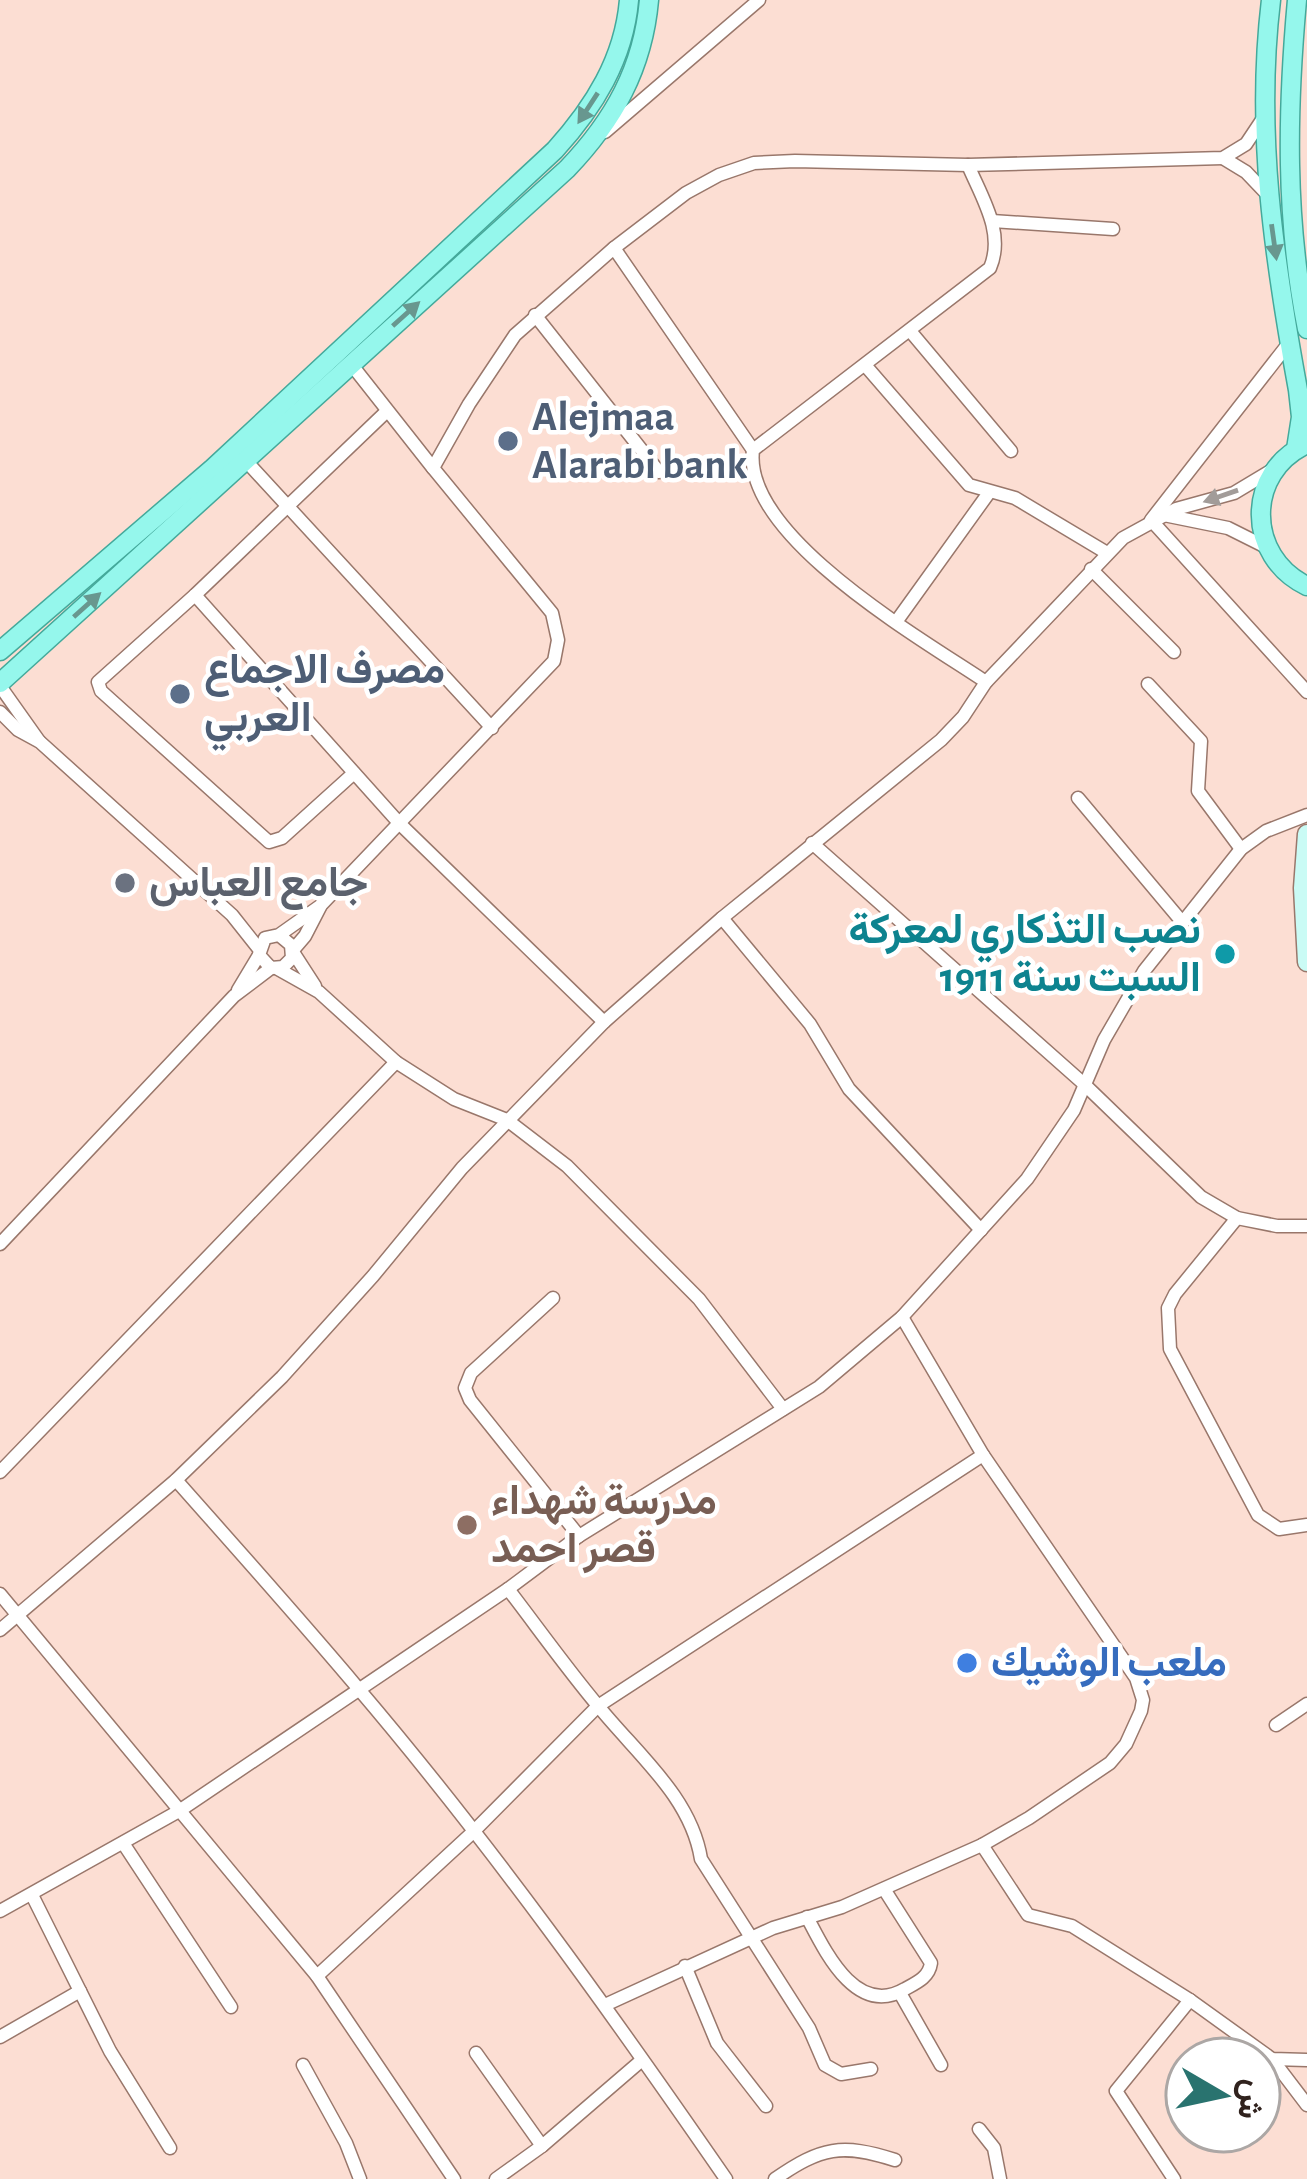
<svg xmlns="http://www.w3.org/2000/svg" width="1307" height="2179" viewBox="0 0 1307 2179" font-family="'Alegreya Sans',Vazirmatn,sans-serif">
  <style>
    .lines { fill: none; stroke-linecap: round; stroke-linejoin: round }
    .minor-casing { stroke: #99776b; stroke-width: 15 }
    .secondary-casing { stroke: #99776b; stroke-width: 21 }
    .primary-casing { stroke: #44a99b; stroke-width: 21 }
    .minor { stroke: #fff; stroke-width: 12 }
    .secondary { stroke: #cafbf5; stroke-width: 18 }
    .primary { stroke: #95f7ec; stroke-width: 18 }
    .oneway { fill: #68978f }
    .oneway2 { fill: #a29c99 }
    .service-dot { fill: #5c6f8a; stroke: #fff; stroke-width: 4.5 }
    .worship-dot { fill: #6b7280; stroke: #fff; stroke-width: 4.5 }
    .culture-dot { fill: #0f9aa8; stroke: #fff; stroke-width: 4.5 }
    .education-dot { fill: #8d6e63; stroke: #fff; stroke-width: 4.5 }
    .shop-dot { fill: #3f7fe0; stroke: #fff; stroke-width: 4.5 }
    .labels { text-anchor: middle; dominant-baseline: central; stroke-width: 9; stroke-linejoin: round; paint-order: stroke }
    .service-label { font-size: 42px; font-weight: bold; fill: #4e5e75; stroke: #fff; text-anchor: start }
    .worship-label { font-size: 42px; font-weight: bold; fill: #5b616d; stroke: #fff; text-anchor: start }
    .culture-label { font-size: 42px; font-weight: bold; fill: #0d838f; stroke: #fff; text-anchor: end }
    .education-label { font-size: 42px; font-weight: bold; fill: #785e54; stroke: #fff; text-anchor: start }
    .shop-label { font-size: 42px; font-weight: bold; fill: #366cbe; stroke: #fff; text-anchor: start }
  </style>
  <rect width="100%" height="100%" fill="#fcded3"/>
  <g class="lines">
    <defs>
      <g id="minor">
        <path d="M605,132L759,0"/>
        <path d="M1223,158L1246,172L1267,194"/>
        <path d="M968,165C982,198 1005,233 990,268L753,450C742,536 922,639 986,682"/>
        <path d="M992,221L1113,229"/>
        <path d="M614,248L753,450"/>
        <path d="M535,315L659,472"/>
        <path d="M911,332L1011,451"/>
        <path d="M1289,343L1151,520L1307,692"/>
        <path d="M351,364L433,468"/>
        <path d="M865,365L969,485L1015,498L1107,553"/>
        <path d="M246,461L492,728"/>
        <path d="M1164,515L1228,528L1266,547"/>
        <path d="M1091,569L1174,652"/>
        <path d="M195,595L400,824L604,1022"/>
        <path d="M896,622L988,494"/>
        <path d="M1148,684L1201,741L1198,791L1241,849"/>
        <path d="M0,686L39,741"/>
        <path d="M0,712L18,730L40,742L232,915L259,949"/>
        <path d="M354,773L282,838L269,842L101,691L98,682L195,595L386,412"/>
        <path d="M1078,798L1183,923"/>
        <path d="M812,843L1084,1084L1201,1197L1237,1218L1277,1226H1307"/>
        <path d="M722,918L810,1024L849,1089L981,1230"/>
        <path d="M279,935L291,945L292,958L283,967L271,968L259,955L265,938L279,935L320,906L554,661L558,640L552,613L433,468L469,404L515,335L614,248L686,193L719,175L754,163L795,161L968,165L1223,158L1246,144L1262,120"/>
        <path d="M293,950L305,936L320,907"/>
        <path d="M293,952L315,986"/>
        <path d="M278,969L319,992L396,1062L454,1099L507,1120L567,1166L699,1299L783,1409"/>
        <path d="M238,990L259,955"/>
        <path d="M1237,1218L1175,1294L1168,1308L1170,1349L1258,1515L1279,1529L1307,1525"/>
        <path d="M0,1244L234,996L271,968"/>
        <path d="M553,1298L471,1373L465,1388L470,1400L579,1536"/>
        <path d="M0,1472L396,1062"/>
        <path d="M176,1480C237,1549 298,1617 357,1687C490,1843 610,2011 726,2179"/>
        <path d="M508,1589C538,1628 567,1669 599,1707C637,1754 691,1797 701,1859L809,2028L825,2065L841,2074L871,2069"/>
        <path d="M0,1594L317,1976L454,2179"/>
        <path d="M0,1630L176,1480L282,1377L373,1276L462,1168L604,1022L722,918L941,740L963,717L986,682L1123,538L1176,509L1234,493L1274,469"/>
        <path d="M1276,1725L1307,1704"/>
        <path d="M123,1843L231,2007"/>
        <path d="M982,1845L1028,1915L1072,1926L1190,2000L1272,2059L1307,2060"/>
        <path d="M32,1895L110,2051L170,2148"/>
        <path d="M0,1911L179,1811L508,1589L579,1536L819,1387L902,1317L1027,1179L1074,1110L1104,1040L1144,971L1241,849L1266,831L1307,815"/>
        <path d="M807,1917C825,1951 856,2018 905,1989C918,1982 929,1977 931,1963L884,1889"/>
        <path d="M685,1966L717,2043L766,2106"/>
        <path d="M317,1976L472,1833L598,1706L983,1455"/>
        <path d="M900,1993L941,2065"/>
        <path d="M605,2005L773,1928L842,1907L982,1845L1029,1818L1110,1763L1126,1744L1141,1711L1143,1700L1136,1678L983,1455L902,1317"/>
        <path d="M0,2037L80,1991"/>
        <path d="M476,2053L542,2146"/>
        <path d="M1272,2059L1307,2105"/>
        <path d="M303,2065L346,2143L360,2179"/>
        <path d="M979,2129L994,2148L1000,2179"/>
        <path d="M496,2179L542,2146L642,2060"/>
        <path d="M775,2179C821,2147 842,2143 895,2160"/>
        <path d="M1174,2179L1116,2091L1190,2000"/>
      </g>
      <path id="secondary" d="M1307,834L1303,888L1307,962"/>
      <g id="primary">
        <path d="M1271,0C1255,132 1274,259 1298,390L1301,417L1296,449"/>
        <path d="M1297,0C1287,111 1285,219 1307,329"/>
        <path d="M1307,444C1245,472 1246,557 1307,586"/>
        <path d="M0,651L213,468L555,150C594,107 624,59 629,0"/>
        <path d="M0,683L567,169C614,120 643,68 649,0"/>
      </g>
    </defs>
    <use href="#minor" class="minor-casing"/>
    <use href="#secondary" class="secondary-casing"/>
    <use href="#primary" class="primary-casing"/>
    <use href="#minor" class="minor"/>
    <use href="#secondary" class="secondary"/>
    <use href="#primary" class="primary"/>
  </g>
  <defs><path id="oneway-solid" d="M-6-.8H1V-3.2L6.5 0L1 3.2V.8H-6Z" transform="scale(3)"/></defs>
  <g class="oneway">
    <use href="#oneway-solid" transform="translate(588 108) rotate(123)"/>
    <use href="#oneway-solid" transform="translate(1274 242) rotate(82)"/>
    <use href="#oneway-solid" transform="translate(406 314) rotate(-42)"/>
    <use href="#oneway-solid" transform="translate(87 605) rotate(-42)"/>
  </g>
  <use class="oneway2" href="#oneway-solid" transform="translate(1221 496) rotate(161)"/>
  <g class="service-dot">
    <circle cx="508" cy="441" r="12"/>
    <circle cx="180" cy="694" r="12"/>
  </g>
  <circle class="worship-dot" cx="125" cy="883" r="12"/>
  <circle class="culture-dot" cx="1225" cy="954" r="12"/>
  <circle class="education-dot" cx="467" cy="1525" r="12"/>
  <circle class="shop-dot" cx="967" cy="1663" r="12"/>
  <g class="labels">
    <g class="service-label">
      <text x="532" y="417">Alejmaa<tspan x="532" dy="48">Alarabi bank</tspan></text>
      <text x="204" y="670">مصرف الاجماع<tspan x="204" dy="48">العربي</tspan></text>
    </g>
    <g class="worship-label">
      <text x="149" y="883">جامع العباس</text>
    </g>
    <g class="culture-label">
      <text x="1201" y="930">نصب التذكاري لمعركة<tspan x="1201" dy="48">السبت سنة 1911</tspan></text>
    </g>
    <g class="education-label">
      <text x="491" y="1501">مدرسة شهداء<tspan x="491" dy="48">قصر احمد</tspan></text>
    </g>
    <g class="shop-label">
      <text x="991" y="1663">ملعب الوشيك</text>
    </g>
  </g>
  <g transform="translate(1223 2095) rotate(99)"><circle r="57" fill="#ffffff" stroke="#aca7a5" stroke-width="3"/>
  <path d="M0-9L21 45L0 30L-21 45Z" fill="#29736f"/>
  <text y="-18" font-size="33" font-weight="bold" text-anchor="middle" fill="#30221d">ش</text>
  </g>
</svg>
